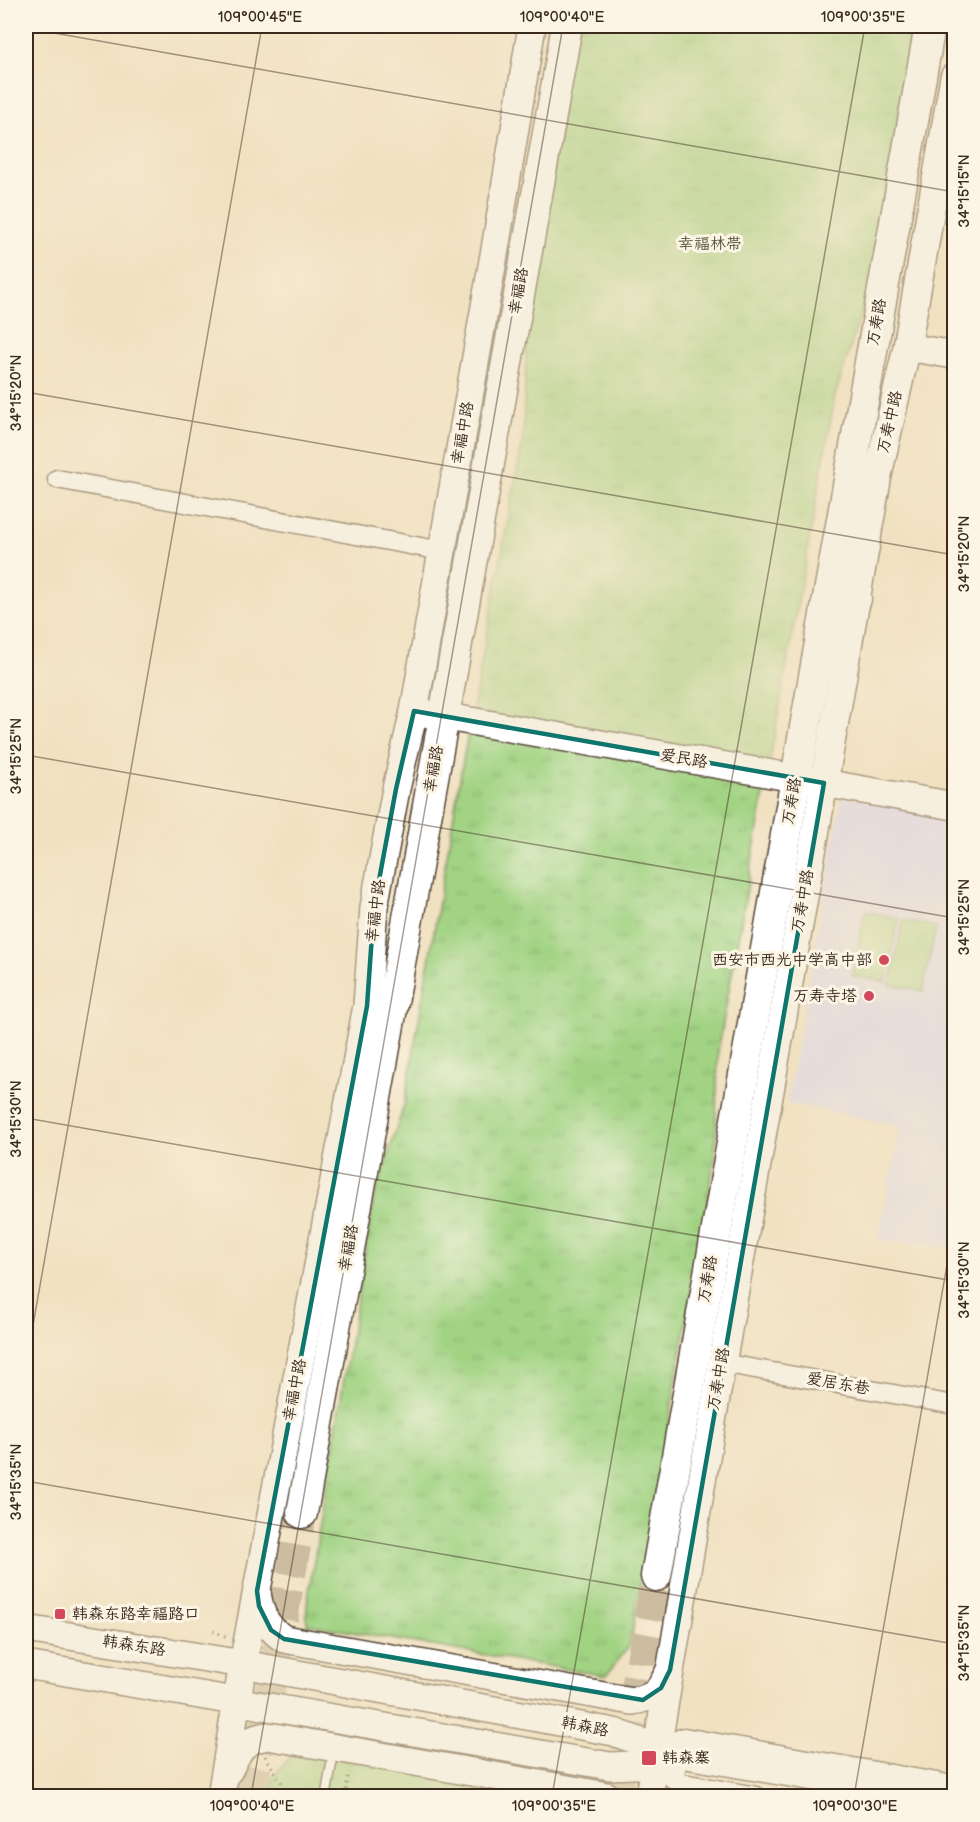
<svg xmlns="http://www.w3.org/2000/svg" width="980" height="1822" viewBox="0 0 980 1822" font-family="'Balsamiq Sans','LXGW WenKai TC',sans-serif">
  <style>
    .built { fill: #dad6f7 }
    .park { fill: url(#park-tufts); stroke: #6e7e50; stroke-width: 1.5 }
    .garden { fill: #a1d383; stroke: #6e7e50; stroke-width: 1.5 }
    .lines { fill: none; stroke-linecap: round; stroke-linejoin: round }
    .primary-tunnel { stroke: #ccbca0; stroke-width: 30; stroke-dasharray: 30 15; stroke-linecap: butt }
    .lane-casing { stroke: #564536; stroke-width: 12 }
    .street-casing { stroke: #564536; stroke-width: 21 }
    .secondary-casing { stroke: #564536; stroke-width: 30 }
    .primary-casing { stroke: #564536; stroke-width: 33 }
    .path { stroke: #564536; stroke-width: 3; stroke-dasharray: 1.5 4.5; stroke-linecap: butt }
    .lane { stroke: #fff; stroke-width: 9 }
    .street { stroke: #fff; stroke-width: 18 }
    .secondary { stroke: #fff; stroke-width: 27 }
    .primary { stroke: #fff; stroke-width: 30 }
    .marked { fill: none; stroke: #0f766e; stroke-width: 4.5; stroke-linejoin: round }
    .ticks { fill: none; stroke: #3b2a1e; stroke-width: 1.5; stroke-opacity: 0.45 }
    .poi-dot { fill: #d1495b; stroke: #fcf5e5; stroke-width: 2 }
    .labels { text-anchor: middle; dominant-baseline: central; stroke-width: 6; stroke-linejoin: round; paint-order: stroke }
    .park-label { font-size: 16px; fill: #545437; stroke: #fcf5e5 }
    .street-label { font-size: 16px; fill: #3b2a1e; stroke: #fcf5e5 }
    .poi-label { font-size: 16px; fill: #3b2a1e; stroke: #fcf5e5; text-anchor: end }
    .neatline { fill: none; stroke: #3b2a1e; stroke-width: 2 }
    .ticks-label { font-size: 15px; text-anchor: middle; fill: #3b2a1e }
  </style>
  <defs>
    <pattern id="park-tufts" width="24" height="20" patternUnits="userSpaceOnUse" patternTransform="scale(1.5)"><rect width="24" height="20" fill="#a1d383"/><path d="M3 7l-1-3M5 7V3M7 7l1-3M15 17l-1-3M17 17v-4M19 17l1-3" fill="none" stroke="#8cb571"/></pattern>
  </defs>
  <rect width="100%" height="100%" fill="#fcf5e5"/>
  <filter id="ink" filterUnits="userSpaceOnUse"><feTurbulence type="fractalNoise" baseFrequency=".0167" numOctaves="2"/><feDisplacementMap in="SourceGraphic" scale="12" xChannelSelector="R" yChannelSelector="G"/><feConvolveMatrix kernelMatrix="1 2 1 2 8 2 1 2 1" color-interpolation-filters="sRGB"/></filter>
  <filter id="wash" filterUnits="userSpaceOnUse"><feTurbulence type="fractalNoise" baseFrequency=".008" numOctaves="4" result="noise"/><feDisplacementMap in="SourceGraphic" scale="24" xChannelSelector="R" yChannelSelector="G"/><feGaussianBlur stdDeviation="1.35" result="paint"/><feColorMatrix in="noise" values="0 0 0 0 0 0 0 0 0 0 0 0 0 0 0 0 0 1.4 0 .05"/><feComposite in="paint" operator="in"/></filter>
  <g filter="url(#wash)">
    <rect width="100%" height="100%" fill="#f0e1c1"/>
    <path class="built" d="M842,796L954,817V1248L878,1240L901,1126L787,1103Z"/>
    <g class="park">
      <path d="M570,26H912L871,282L835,396L718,1051L715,1157L630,1645L606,1676L307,1624V1603L374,1198L405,1102L463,761L523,439L527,331Z"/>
      <path d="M295,1751L546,1796H269L272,1778Z"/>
    </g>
    <g class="garden">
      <path d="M865,911L899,918L886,982L852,976Z"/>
      <path d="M903,920L936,927L923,991L890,985Z"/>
    </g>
  </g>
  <g filter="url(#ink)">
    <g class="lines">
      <g class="primary-tunnel">
        <path d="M251,1796L302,1513"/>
        <path d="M617,1796L656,1576"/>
      </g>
      <defs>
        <path id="lane" d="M326,1796L334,1750"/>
        <g id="street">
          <path d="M57,479L442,551"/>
          <path d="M722,1363L954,1405"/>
          <path d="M657,1748L684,1737L954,1785"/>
          <path d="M656,1765L677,1782L757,1796"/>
        </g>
        <g id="secondary">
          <path d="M907,347L954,355"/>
          <path d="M424,713L954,806"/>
          <path d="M257,1592C260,1614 265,1626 284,1639L632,1701C656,1698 660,1690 670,1670"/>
          <path d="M26,1629L243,1664L614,1732L657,1748L681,1754L925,1796"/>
          <path d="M26,1665L610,1766L655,1764L672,1767"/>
          <path d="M229,1770C239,1749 244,1739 268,1736L607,1796"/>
          <path d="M221,1796L243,1664L367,1006L374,907L396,789L414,711L495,249L532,26"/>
          <path d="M649,1796L716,1398L836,715L878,475L907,347L954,77"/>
        </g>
        <g id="primary">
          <path d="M828,669L856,599"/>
          <path d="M302,1513L567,26"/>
          <path d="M656,1576L805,727L930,26"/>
        </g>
      </defs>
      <use href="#lane" class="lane-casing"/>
      <use href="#street" class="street-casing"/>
      <use href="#secondary" class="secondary-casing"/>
      <use href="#primary" class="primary-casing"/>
      <g class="path">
        <path d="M213,1631L227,1637"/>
        <path d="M265,1756L281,1782V1796"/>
        <path d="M345,1796L349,1772"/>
      </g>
      <use href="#lane" class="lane"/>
      <use href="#street" class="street"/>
      <use href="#secondary" class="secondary"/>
      <use href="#primary" class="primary"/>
    </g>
  </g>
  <path d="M0 0H980V1822H0ZM414,711L824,783L670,1670L661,1688L643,1700L284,1639L271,1630L259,1606L257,1591L367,1006L374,907L396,789Z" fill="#f0e1c1" fill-opacity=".55" fill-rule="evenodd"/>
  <path class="marked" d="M414,711L824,783L670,1670L661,1688L643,1700L284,1639L271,1630L259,1606L257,1591L367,1006L374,907L396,789Z"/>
  <path class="ticks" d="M26,28L954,192M26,392L954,555M26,755L954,918M26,1118L954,1281M26,1365L262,26M26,1481L954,1644M251,1796L563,26M552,1796L865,26M854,1796L954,1225"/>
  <g class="poi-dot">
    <circle cx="884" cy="960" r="6"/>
    <circle cx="869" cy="996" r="6"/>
    <rect x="54" y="1608" width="12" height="12" rx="3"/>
    <rect x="641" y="1750" width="16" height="16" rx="3"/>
  </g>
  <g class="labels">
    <g class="park-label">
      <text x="710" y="244">幸福林带</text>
    </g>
    <g class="street-label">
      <text transform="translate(519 291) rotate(-80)">幸福路</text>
      <text transform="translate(877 322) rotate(-80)">万寿路</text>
      <text transform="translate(890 422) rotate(-77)">万寿中路</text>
      <text transform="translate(463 433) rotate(-80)">幸福中路</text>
      <text transform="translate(684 759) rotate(10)">爱民路</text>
      <text transform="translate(434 769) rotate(-80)">幸福路</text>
      <text transform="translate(792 801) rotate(-80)">万寿路</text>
      <text transform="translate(803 901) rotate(-80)">万寿中路</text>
      <text transform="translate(376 911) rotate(-83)">幸福中路</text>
      <text transform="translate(349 1248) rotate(-80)">幸福路</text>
      <text transform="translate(708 1279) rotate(-80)">万寿路</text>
      <text transform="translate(719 1379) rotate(-80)">万寿中路</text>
      <text transform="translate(838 1384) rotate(10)">爱居东巷</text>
      <text transform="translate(295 1390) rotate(-79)">幸福中路</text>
      <text transform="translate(134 1646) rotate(9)">韩森东路</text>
      <text transform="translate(585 1727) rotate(11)">韩森路</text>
    </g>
    <g class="poi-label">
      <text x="872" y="960">西安市西光中学高中部</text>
      <text x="857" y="996">万寿寺塔</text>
      <text x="72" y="1614" text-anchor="start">韩森东路幸福路口</text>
      <text x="662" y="1758" text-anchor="start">韩森寨</text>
    </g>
  </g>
  <rect width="980" height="1822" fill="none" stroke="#fcf5e5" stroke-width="66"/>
  <rect x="33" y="33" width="914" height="1756" class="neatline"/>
  <g class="ticks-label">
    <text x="260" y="22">109°00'45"E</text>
    <text x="562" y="22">109°00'40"E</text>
    <text x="863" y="22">109°00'35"E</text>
    <text transform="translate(964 191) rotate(-90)" y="5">34°15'15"N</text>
    <text transform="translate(16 393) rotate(-90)" y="5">34°15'20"N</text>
    <text transform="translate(964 554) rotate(-90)" y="5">34°15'20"N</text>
    <text transform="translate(16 756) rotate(-90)" y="5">34°15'25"N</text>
    <text transform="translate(964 917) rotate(-90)" y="5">34°15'25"N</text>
    <text transform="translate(16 1119) rotate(-90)" y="5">34°15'30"N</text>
    <text transform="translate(964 1280) rotate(-90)" y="5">34°15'30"N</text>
    <text transform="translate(16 1482) rotate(-90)" y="5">34°15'35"N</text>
    <text transform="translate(964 1643) rotate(-90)" y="5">34°15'35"N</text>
    <text x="252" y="1811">109°00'40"E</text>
    <text x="554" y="1811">109°00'35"E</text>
    <text x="855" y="1811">109°00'30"E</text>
  </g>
</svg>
